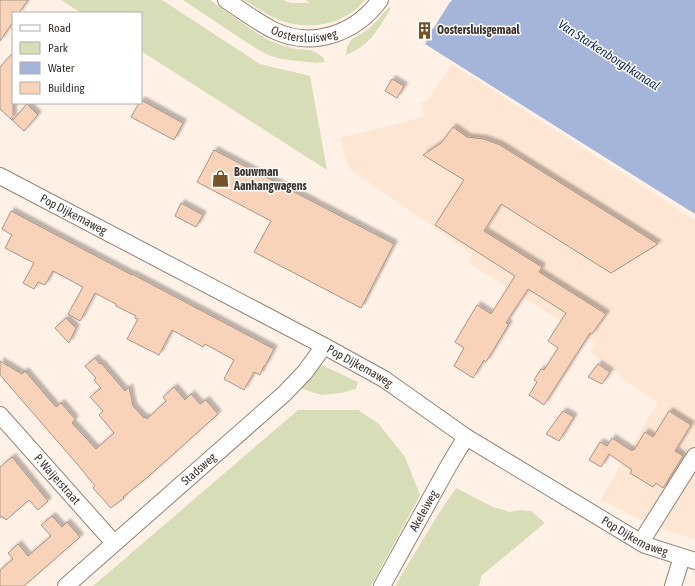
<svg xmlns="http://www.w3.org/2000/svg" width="695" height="586" viewBox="0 0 695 586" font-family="'Asap Condensed',sans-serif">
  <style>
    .built { fill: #fde6d3 }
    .green { fill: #d7ddb7 }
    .water { fill: #a4b5d9 }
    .building { fill: #f9d3b9; stroke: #aa9484; filter: url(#shadow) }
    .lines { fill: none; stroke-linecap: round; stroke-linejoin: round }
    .minor-casing { stroke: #978272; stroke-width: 18 }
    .minor { stroke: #fff; stroke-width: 16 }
    .labels { text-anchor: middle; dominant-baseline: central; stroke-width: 3; stroke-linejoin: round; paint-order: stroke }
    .street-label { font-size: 12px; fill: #3c332c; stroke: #fff }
    .poi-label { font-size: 12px; font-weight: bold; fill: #3c332c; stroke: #fff; text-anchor: start }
    .water-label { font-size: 13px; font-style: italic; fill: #172b58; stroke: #fff }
  </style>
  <defs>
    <filter id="shadow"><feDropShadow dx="3.5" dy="-3.5" stdDeviation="1" flood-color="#0004"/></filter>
  </defs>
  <rect width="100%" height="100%" fill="#fff1e6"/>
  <path class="built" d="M452,64L695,220V539L663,529L630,515L601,499L658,402L629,383L590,352L596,343L467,262L472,254L350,169L345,156L340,138L424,117L421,103L426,102Z"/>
  <g class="green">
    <path d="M61,0H162L260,64L310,76L327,170L141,51V13H81Z"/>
    <path d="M183,0H210L255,32L268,40L281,45L296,49L310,50L315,52L323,57L325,62L316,63L307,62L281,59L268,55L257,49L246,42Z"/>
    <path d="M244,0H283L291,3H310L305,0H365C345,25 309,31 279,20C267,15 255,6 244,0Z"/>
    <path d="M389,7L391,8C378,29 371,45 346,55L347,47L352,39L363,33L373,25Z"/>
    <path d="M315,362L358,382L356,389L341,393L321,395L297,387Z"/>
    <path d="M298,410H358L378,423L405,457L420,495L389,553L371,586H93Z"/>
    <path d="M456,488L493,507L510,512L520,510L531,511L545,523L481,576L480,584L478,586H395L439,513Z"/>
  </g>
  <path class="water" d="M452,0H695V214L425,44L430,35L427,32L430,27L433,29L450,2H451Z"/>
  <g class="building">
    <path d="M0,0H28L19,13H13V22L0,41Z"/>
    <path d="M13,53V120L27,104L38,115L24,131L0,109V67Z"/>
    <path d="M392,79L404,86L397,98L385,91Z"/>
    <path d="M141,100L183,123L174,140L131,117L139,103H141Z"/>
    <path d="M453,127L467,137L484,139L500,145L658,244L611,273L501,204L484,231L542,267L539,272L606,314L592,334L590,333L544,405L529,395L537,382L534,380L541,369L544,370L558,348L548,341L566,313L528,289L506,323L509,324L486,362L484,360L473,378L454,366L464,348L455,342L477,305L491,314L515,276L435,225L464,180L423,155L441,143Z"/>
    <path d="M214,150L394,244L361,308L254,252L271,221L197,182Z"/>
    <path d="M181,203L203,215L196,227L175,216Z"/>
    <path d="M11,211L132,275V274L274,349L265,366H264L260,375L254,372L244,390L224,379L234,360L205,344L203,347L172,330L159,355L127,339L138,319L135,318L136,316L116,306V304L95,293L80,321L68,314L83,287L53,271L45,285L38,282L34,289L23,283L34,263L5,248L12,235L2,229Z"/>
    <path d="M66,318L76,328L69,343L55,328Z"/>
    <path d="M95,358L100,364L101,363L125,391L129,387L133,406L144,418L145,417L147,419L166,401L163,397L174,387L185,400L191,394L200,404L206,400L218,414L149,476L123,497L124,498L111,508L93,488L95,486L78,465L0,375V361L22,374L25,371L56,407L61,403L75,419L72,423L96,449L114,433L99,415L103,411L90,397L101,388L94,380L96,378L85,366Z"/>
    <path d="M598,364L610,372L602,384L588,377Z"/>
    <path d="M563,411L574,417L559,441L546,434Z"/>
    <path d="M669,411L691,425L675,451L683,456L663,488L656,483L653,487L630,473L632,470L609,454L601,467L589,460L600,442L607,446L612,438L632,451L633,449L634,450L645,432L653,437Z"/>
    <path d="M12,457L48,501L38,510L29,500L6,520L3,517H0V467Z"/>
    <path d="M52,516L62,527L67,522L80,537L24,586H0V570L13,559L8,553L18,544L28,556L51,536L41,525Z"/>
  </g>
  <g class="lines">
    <defs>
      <g id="minor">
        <path id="s1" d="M226,0C241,10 257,22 273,30C312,49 355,34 380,0"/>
        <path id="s2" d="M0,176L324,346L384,379L466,437L645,545L695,561"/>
        <path id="s3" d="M0,415L114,543"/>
        <path d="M641,542L695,456"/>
        <path id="s4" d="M66,586L284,394L305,372L324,346"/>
        <path id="s5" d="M382,586L449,465L466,437"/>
        <path d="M673,586L682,557"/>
      </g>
    </defs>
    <use href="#minor" class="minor-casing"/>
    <use href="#minor" class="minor"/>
  </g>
  <defs>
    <symbol id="building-bare" viewBox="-9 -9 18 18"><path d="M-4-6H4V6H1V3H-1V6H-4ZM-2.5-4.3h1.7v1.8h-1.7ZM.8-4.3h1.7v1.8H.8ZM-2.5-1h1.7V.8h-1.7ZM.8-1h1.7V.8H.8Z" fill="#74552a" stroke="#fff" stroke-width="2.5" paint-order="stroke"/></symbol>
    <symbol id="shop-bare" viewBox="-9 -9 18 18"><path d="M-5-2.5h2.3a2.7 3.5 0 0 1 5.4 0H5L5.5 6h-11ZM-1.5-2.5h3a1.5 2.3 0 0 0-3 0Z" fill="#74552a" stroke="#fff" stroke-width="2.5" paint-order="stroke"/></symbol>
  </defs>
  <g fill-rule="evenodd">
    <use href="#building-bare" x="412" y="18" width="25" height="25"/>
    <use href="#shop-bare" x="208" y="166" width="25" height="25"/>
  </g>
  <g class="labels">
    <g class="street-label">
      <text stroke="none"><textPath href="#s1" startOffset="88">Oostersluisweg</textPath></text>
      <text stroke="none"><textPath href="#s2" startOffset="83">Pop Dijkemaweg</textPath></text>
      <text stroke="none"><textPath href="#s2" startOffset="407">Pop Dijkemaweg</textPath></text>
      <text stroke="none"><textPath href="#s4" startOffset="177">Stadsweg</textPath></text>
      <text stroke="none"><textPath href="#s3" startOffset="86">P. Waijerstraat</textPath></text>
      <text stroke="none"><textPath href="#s5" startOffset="86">Akeleiweg</textPath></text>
      <text stroke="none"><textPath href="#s2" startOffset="731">Pop Dijkemaweg</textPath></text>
    </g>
    <g class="poi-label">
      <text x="437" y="30">Oostersluisgemaal</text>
      <text x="234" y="172">Bouwman<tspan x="234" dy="14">Aanhangwagens</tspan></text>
    </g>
    <g class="water-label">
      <text transform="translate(609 55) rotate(33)">Van Starkenborghkanaal</text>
    </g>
  </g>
  <rect x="12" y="12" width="130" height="92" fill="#ffffff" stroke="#b1adab"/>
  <rect x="20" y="25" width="20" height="6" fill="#ffffff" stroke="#b1adab"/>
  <text x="48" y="32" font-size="12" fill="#3c332c">Road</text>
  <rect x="20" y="42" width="20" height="12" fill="#d7ddb7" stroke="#b1adab"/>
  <text x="48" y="52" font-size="12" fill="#3c332c">Park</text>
  <rect x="20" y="62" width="20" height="12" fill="#a4b5d9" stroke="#b1adab"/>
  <text x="48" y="72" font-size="12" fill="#3c332c">Water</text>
  <rect x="20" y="82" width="20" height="12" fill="#f9d3b9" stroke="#b1adab"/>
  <text x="48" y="92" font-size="12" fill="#3c332c">Building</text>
</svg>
